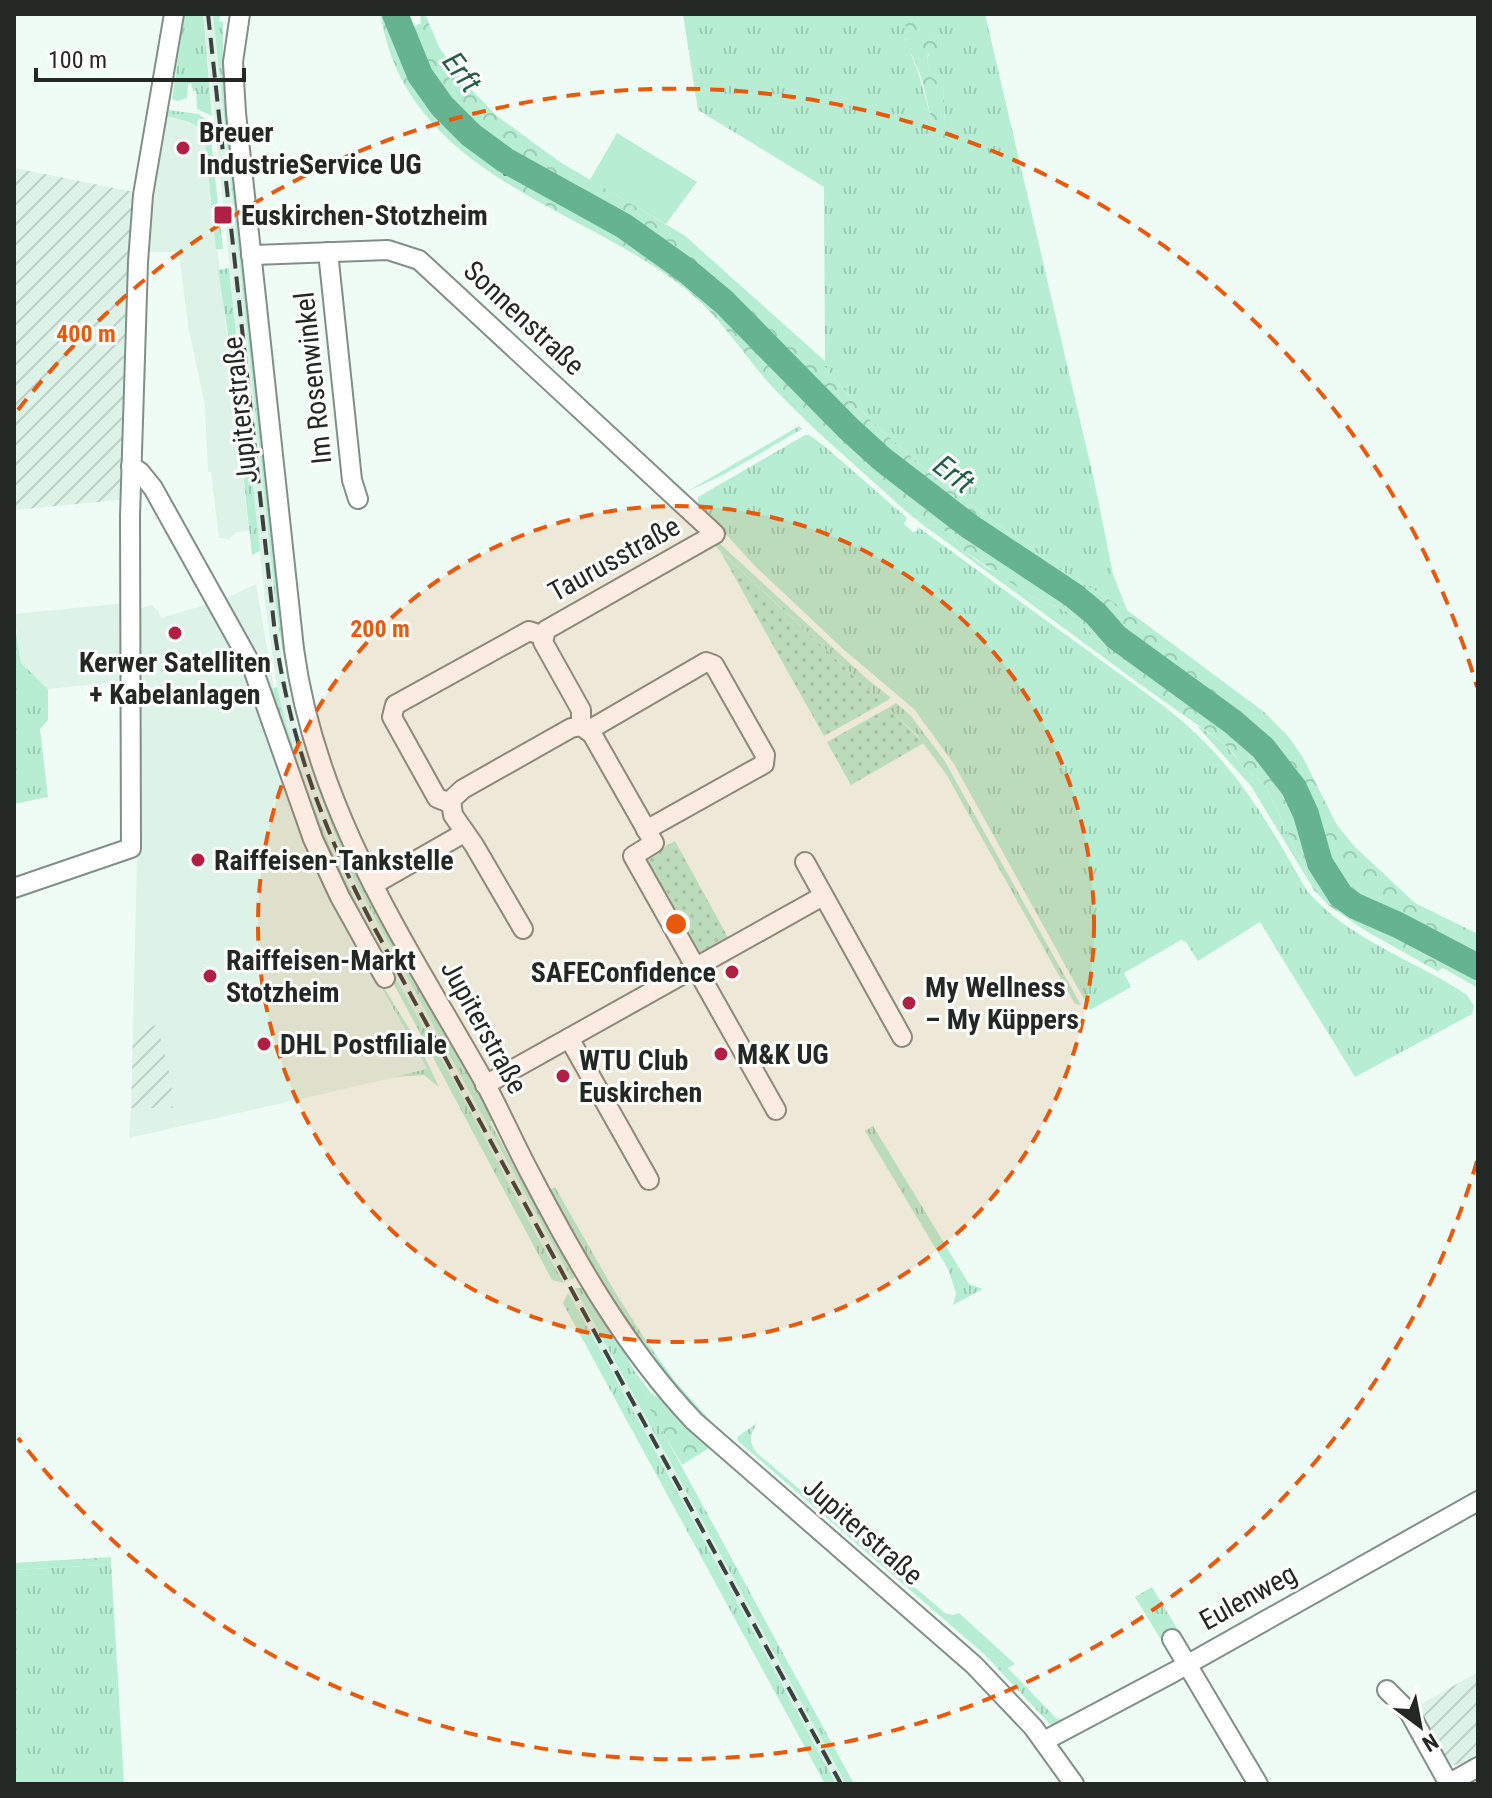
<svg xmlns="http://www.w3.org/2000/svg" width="1492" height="1798" viewBox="0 0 1492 1798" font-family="'Roboto Condensed',sans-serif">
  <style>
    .built { fill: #ddf3e8 }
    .industrial { fill: url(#industrial-furrows) }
    .grass { fill: url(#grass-tufts) }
    .forest { fill: url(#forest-crowns) }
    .park { fill: url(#park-dots) }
    .pitch { fill: #b6edd3 }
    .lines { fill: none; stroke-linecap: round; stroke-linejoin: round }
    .stream { stroke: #528971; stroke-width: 4 }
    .river { stroke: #66b392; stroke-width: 26 }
    .minor-casing { stroke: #828f88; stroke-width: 22 }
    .minor { stroke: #fff; stroke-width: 18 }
    .rail { stroke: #3c423f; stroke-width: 4; stroke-dasharray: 16 8; stroke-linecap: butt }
    .ring { fill: none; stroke: #e8590c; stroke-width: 4; stroke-dasharray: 14 10 }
    .poi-dot { fill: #b11f42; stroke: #fff; stroke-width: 3 }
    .labels { text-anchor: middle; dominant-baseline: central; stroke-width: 6; stroke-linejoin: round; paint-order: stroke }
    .poi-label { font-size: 28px; font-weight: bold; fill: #232825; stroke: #fff; text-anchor: start }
    .street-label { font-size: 28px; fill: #232825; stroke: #fff }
    .water-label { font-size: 30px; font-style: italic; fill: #235f47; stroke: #fff }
    .centre { fill: #e8590c; stroke: #fff; stroke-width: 4 }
    .ring-label { font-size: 24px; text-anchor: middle; font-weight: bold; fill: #e8590c; stroke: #fff; stroke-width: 6; stroke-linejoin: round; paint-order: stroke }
  </style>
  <defs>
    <pattern id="industrial-furrows" width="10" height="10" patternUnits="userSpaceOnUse" patternTransform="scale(2)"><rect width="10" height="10" fill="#ddf3e8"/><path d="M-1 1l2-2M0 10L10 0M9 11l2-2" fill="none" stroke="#bdd0c7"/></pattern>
    <pattern id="grass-tufts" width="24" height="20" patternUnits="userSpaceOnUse" patternTransform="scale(2)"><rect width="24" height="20" fill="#b6edd3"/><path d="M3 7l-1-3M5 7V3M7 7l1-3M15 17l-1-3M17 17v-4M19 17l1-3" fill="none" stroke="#9ccbb5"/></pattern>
    <pattern id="forest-crowns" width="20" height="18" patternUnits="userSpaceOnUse" patternTransform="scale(2)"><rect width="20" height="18" fill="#b6edd3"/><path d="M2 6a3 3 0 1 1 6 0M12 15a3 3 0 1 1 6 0" fill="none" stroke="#9ccbb5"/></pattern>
    <pattern id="park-dots" width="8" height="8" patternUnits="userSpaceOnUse" patternTransform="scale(2)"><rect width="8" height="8" fill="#b6edd3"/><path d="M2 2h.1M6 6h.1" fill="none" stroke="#9ccbb5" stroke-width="1.8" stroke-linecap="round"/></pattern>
  </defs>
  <rect width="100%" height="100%" fill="#eefcf5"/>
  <g class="built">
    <path d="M203,14H213L276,607L283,666L299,734L330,824L353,878L572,1280L564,1283L400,987L341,874L317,819L287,730L277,687L265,601Z"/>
    <path d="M167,116L191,122L204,130L249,531L237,532L229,539L219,538L211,472H208L205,407L188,325L179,252H149L153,201Z"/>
    <path d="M256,584L274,688L267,690L248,638L226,598Z"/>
    <path d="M125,603L126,681L48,689L21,663L14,614Z"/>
    <path d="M208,604L252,688L377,981L427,1070L129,1138L131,1108H172L157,1025L133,1031L137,857L136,610L151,605L158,611L161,618Z"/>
    <path d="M575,1288L733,1578L846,1784H836L568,1293Z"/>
  </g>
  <g class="industrial">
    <path d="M14,168L134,192L125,449L121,456L120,500L14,510Z"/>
    <path d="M157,1025L171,1079L173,1108H131L133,1031Z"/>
    <path d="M1478,1672V1757L1465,1764L1453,1765L1441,1756L1414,1708Z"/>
  </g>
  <g class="grass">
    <path d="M184,14H203L212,116L197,109L196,91H193L191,83L188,84L187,98L177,101L172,99Z"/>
    <path d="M213,14H221L219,21L223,22V59L252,320L249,321L251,341L255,343L294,705L377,906L493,1120L490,1122L515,1168L519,1166L577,1274L572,1280L353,878C313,785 289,708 276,607Z"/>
    <path d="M683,14H901L909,32L905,40L918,72L939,145L946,141L943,85L931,78L927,60L934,35L918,28L916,14H985L1094,480L1113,574L1127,610L1065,573L943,485L870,420L825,367L824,187L698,110Z"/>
    <path d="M168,110L198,114L209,121L223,249H216L204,131L190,122L167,116Z"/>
    <path d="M229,268L260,551L252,555L227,327L218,270Z"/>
    <path d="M799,426L802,429L723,475L688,491Z"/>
    <path d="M805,435H809L823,445L907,518L904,524L913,532L917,531L918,527L1165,707C1233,760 1265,817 1307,891C1349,940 1415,960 1467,995L1474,1006L1472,1014L1355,1077L1260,922L1198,961L1186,942L1181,940L1124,973L1131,987L1090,1010L954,764L914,709L843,649L755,566L712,519L697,508L698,497Z"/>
    <path d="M914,518L950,533L963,550L987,568L1002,574L1029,595L1066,611L1080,621L1094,637L1118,654L1148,690Z"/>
    <path d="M717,541L866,678L891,698L883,703L712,543Z"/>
    <path d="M14,620L21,663L48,689V720L40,729L48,797L14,804Z"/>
    <path d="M277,687C309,831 384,958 456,1085C492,1151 526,1218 564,1283L552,1280L335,874L266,690Z"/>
    <path d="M896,703L911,716L944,760L1081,1005L1075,1004L946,774L918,736L888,708Z"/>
    <path d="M1196,725L1222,742L1235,756L1239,763L1266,786L1314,890L1251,786Z"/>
    <path d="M380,985L383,986L418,1043L439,1087L424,1075L394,1077L427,1069Z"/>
    <path d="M873,1126L969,1284L983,1289L953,1305L956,1293L948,1269L865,1131Z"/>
    <path d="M555,1187L612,1287L646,1341L675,1381L718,1429L714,1430L674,1390L633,1338L547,1191Z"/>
    <path d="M575,1288H584L616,1336L633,1369L651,1393L646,1394L645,1399L854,1784H846Z"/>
    <path d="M568,1293L581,1315L836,1784H825L566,1309L563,1303Z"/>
    <path d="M757,1423C750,1435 748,1442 757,1453L945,1613L953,1615L959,1613L1015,1664L1008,1668L1057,1719L1069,1718L1054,1728L1051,1725L984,1654L738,1441L737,1437Z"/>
    <path d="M111,1562L124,1784H14V1570L102,1565Z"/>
    <path d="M1152,1587L1180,1633L1163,1643L1135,1597Z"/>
  </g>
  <g class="forest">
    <path d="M380,14H393L407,30L421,23L420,14H425L439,47L464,82L497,116L560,162L684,235L825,361V367L870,420L943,485L1065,573L1127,610L1264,712L1288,736L1302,756L1337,825L1354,846L1415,903L1478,934V988L1443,968L1437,971L1366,931L1328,905L1314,890L1266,786L1239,763L1235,755L1222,742L1148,690L1118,654L1094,637L1080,621L1066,611L1029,595L963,550L950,533L914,518L900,506C856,465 809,427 768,382C742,352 719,316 688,291C592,213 438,183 391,55C386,42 383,27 380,14Z"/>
    <path d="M901,14H916L919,28L934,35L939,45L937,51L928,54L927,60L931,77L943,85L946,141L939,145C928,117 925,68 905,46C905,35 912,28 900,21Z"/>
    <path d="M651,1393L672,1407L712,1446L682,1465L644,1399L646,1394Z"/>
    <path d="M111,1557V1562L102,1565L14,1570V1563Z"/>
  </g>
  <g class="park">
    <path d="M720,551L883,703L824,736Z"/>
    <path d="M888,708L924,743L851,785L827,742Z"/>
    <path d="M675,841L730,941L704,953L697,951L666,901L670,898L665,890L661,892L645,865L648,856Z"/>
  </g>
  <path class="pitch" d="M617,133L697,182L666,224L590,180Z"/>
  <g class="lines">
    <path class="stream" d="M505,174L521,169"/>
    <path class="river" d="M395,14L420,75L442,106L471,135L505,160L624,226L687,271L724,302L848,428L882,459L969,526L1073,595L1096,614L1116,637L1233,722L1263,748L1294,788L1306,814L1320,863L1341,896L1355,906L1398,925L1478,967"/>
    <defs>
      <g id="minor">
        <path d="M240,14L233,62L236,113L294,649C316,813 406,943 485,1083C501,1113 515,1145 531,1175C577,1263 626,1349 694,1421L974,1665L1033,1727L1074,1784"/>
        <path d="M328,252L352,480L358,499"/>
        <path d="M251,255L388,250L419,260L715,534L546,630L543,642L581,710V726"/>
        <path d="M131,466L140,472L153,488L252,666L313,839L340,897L385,978"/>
        <path d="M589,730L706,662L714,665L765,755L764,764L646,830"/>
        <path d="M450,803L437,798L392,717L395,705L529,631L544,636"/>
        <path d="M805,862L902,1037"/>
        <path d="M373,885L464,833"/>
        <path d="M14,888L131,848L130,516L138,262L143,195L174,14"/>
        <path d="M523,929L474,845L453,815L451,800L463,789L571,728L581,726L592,734L654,843L633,856L776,1110"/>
        <path d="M569,1038L649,1180"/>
        <path d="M485,1085L823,896"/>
        <path d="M1172,1639L1258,1784"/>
        <path d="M1387,1690L1409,1712L1449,1784"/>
        <path d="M1044,1741L1174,1672L1478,1501"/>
        <path d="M1448,1784L1478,1767"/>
      </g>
    </defs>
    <use href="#minor" class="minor-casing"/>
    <use href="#minor" class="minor"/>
    <path class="rail" d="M208,14L275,634C290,740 325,835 375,929L841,1784"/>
  </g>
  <circle cx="676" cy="924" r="418" fill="#e8590c" fill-opacity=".12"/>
  <g class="ring">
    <circle cx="676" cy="924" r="418"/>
    <path d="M1477 1161A835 835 0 0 1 18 1438M18 410A835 835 0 0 1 1477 687"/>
  </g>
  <g class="poi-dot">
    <circle cx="183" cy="148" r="8"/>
    <rect x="213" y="205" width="20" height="20" rx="4"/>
    <circle cx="175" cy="633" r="8"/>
    <circle cx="198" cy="860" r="8"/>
    <circle cx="732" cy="972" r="8"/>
    <circle cx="210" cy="976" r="8"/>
    <circle cx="909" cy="1003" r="8"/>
    <circle cx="264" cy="1044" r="8"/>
    <circle cx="721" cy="1054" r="8"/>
    <circle cx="563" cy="1076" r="8"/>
  </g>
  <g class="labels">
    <g class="poi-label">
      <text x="199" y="132">Breuer<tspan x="199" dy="32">IndustrieService UG</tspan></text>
      <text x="241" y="215">Euskirchen-Stotzheim</text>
      <text x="175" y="662" text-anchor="middle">Kerwer Satelliten<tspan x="175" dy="32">+ Kabelanlagen</tspan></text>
      <text x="214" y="860">Raiffeisen-Tankstelle</text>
      <text x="226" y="960">Raiffeisen-Markt<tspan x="226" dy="32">Stotzheim</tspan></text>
      <text x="716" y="972" text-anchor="end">SAFEConfidence</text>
      <text x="925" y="987">My Wellness<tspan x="925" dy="32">– My Küppers</tspan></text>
      <text x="280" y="1044">DHL Postfiliale</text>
      <text x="737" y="1054">M&amp;K UG</text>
      <text x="579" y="1060">WTU Club<tspan x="579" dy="32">Euskirchen</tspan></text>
    </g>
    <g class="street-label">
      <text transform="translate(524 318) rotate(43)">Sonnenstraße</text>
      <text transform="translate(313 378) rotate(-96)">Im Rosenwinkel</text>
      <text transform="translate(240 410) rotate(-96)">Jupiterstraße</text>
      <text transform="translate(614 559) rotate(-29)">Taurusstraße</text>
      <text transform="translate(484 1027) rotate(61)">Jupiterstraße</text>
      <text transform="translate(863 1531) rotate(41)">Jupiterstraße</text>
      <text transform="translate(1248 1597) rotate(-29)">Eulenweg</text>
    </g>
    <g class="water-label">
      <text transform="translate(462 72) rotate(53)">Erft</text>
      <text transform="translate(954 474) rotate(38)">Erft</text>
    </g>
  </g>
  <circle cx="676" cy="924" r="12" class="centre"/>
  <g class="ring-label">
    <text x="86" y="342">400 m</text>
    <text x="380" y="637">200 m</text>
  </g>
  <rect width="1492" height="1798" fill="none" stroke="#232825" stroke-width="32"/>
  <g transform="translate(1420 1726) rotate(148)" stroke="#ffffff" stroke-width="6" paint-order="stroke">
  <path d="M0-6L14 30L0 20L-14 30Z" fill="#232825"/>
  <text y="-12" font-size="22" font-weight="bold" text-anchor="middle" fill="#232825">N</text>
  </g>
  <path d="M36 68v12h208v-12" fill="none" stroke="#232825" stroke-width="4"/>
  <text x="48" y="68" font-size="24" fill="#232825" stroke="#ffffff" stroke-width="6" paint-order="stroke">100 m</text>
</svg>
